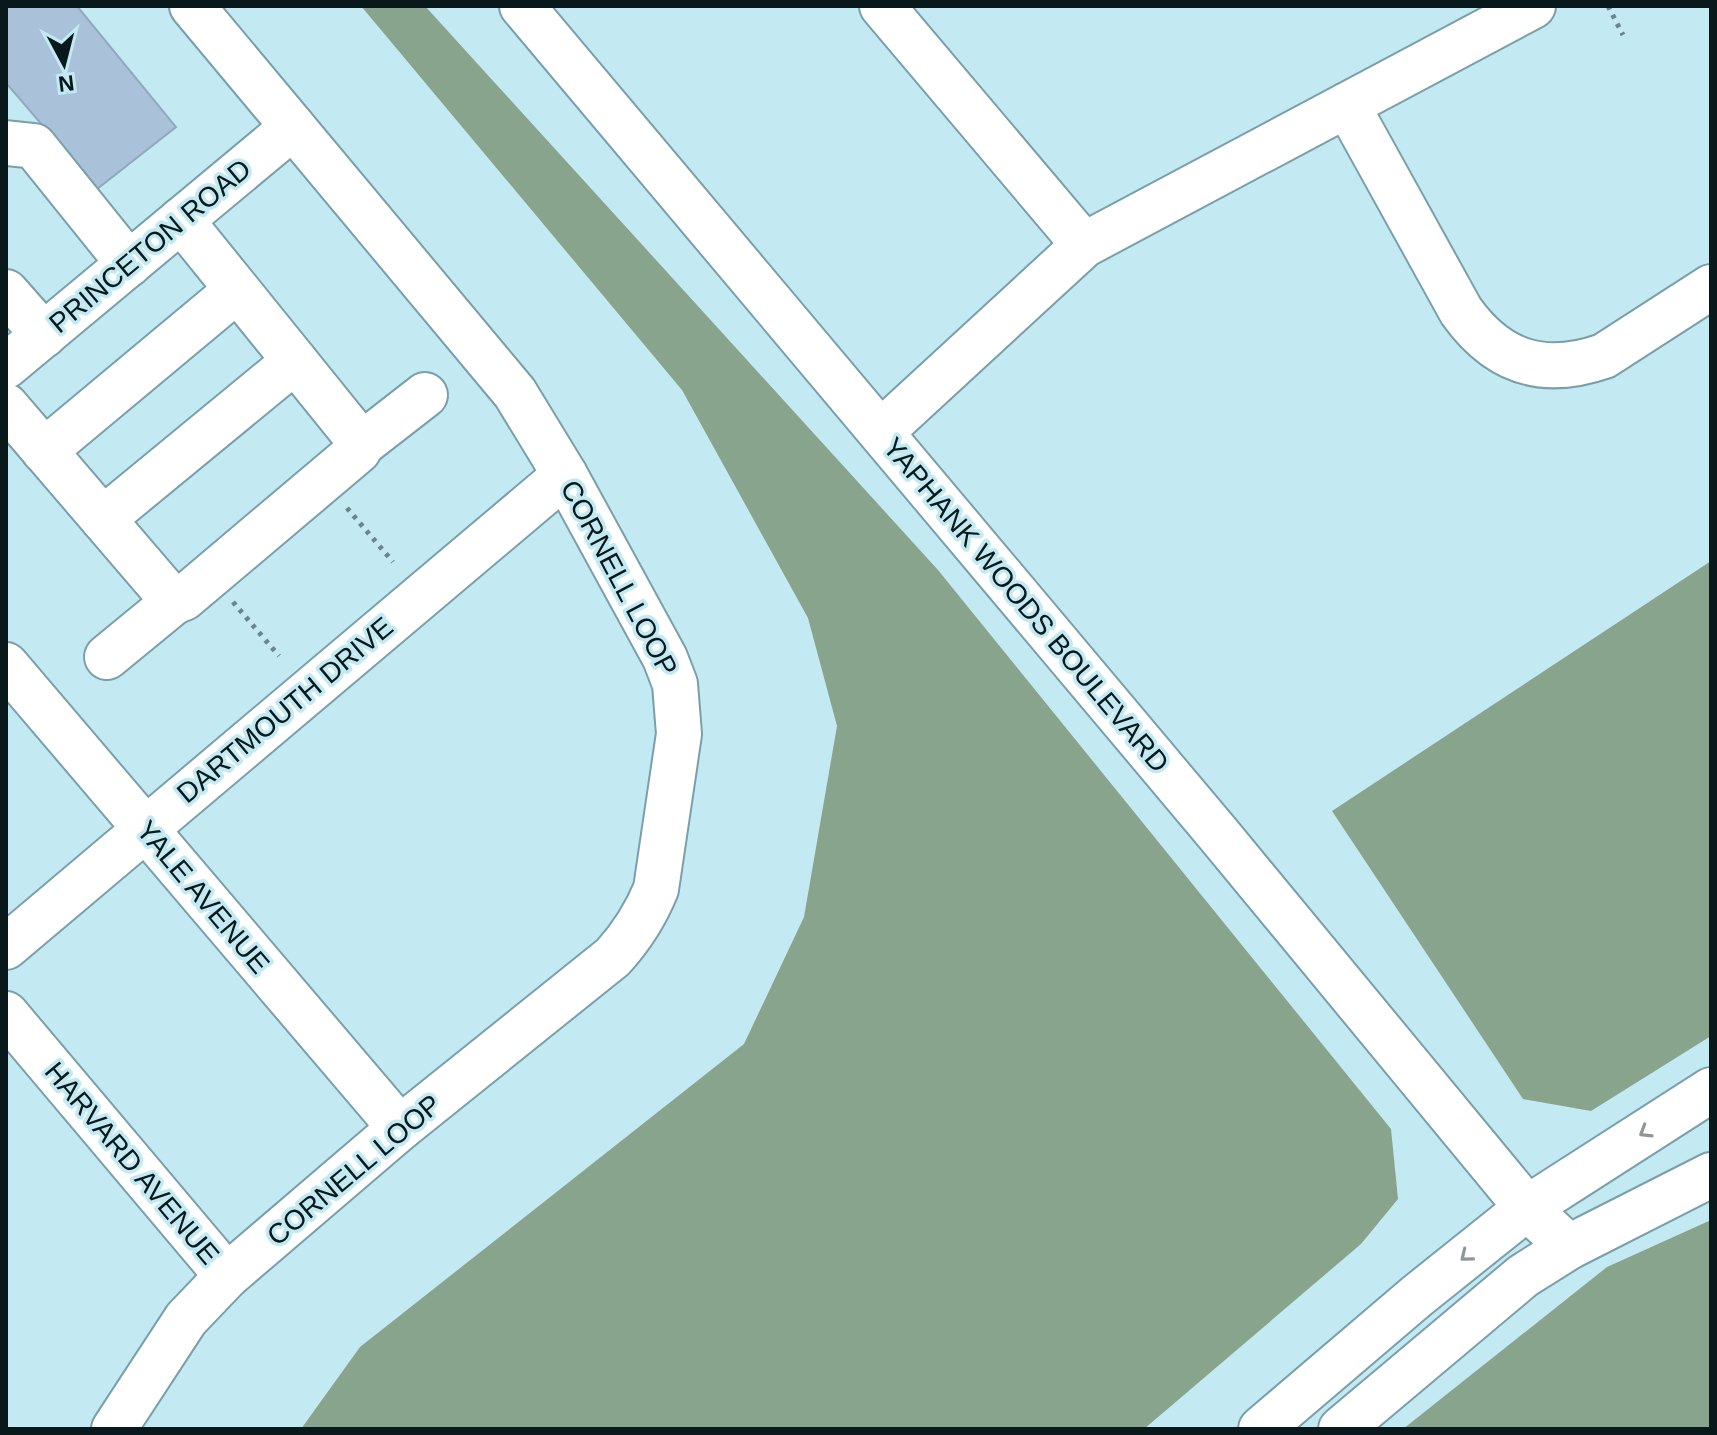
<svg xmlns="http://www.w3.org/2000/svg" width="1717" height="1435" viewBox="0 0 1717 1435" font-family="Helvetica,sans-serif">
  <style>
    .forest { fill: #89a48d }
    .building { fill: #a9c2d9; stroke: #91a9c0; stroke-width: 2 }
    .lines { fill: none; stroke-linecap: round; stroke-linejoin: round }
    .minor-casing { stroke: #7a9fa8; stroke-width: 48 }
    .path { stroke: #6a868c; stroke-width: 5; stroke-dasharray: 4 6; stroke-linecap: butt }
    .minor { stroke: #fff; stroke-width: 44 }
    .oneway { stroke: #909798 }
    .labels { text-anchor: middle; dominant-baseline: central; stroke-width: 7; stroke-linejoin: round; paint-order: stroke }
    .street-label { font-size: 28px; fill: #09181b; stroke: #c3eaf3 }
  </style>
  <rect width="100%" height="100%" fill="#c3eaf3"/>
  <g class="forest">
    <path d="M361,6H425L938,570L1391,1129L1398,1199L1361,1244L1144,1429H301L360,1347L744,1044L804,917L837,726L808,618L682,390Z"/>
    <path d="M1711,561V1036L1591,1111L1523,1099L1332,811Z"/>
    <path d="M1711,1220V1429H1403L1607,1267Z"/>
  </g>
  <path class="building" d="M6,6H77L176,127L97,189L6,83Z"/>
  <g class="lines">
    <defs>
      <g id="minor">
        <path d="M522,6L1219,835L1527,1208L1569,1247"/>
        <path d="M882,6L1084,245"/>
        <path d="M1347,105L1461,311C1498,363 1544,377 1604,356L1711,287"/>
        <path d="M6,143L34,146L129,264"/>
        <path d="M6,292L44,335"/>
        <path d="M6,366L293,127"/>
        <path d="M6,406L174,602L184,598L358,451L362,444L181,220"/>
        <path d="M881,432L1084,245L1533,6"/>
        <path d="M362,444L425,395"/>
        <path d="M44,451L237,290"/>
        <path d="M103,519L295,361"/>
        <path d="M107,657L174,602"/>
        <path d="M6,665L400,1128"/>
        <path d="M6,947L565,475"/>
        <path d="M6,1014L227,1276"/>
        <path d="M114,1429L186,1319L227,1276L400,1128L613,957C632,936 645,916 656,889L679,734L675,684L665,658L565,475L515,393L192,6"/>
        <path d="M1261,1429L1417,1296L1527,1208L1711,1090"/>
        <path d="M1341,1429L1523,1276L1569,1247L1711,1175"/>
      </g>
    </defs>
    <use href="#minor" class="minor-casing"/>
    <g class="path">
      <path d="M1608,6L1623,35"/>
      <path d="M347,508L393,562"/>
      <path d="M233,602L279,656"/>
    </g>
    <use href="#minor" class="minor"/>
  </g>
  <defs><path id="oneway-chevron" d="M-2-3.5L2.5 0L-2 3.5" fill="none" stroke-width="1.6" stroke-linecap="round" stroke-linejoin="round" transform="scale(2)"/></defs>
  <g class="oneway">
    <use href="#oneway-chevron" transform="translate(1645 1132) rotate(148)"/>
    <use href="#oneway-chevron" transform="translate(1466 1256) rotate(141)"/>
  </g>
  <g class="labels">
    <g class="street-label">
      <text transform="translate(150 246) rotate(-40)">PRINCETON ROAD</text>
      <text transform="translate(619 578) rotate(62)">CORNELL LOOP</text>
      <text transform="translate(1026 605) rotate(50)">YAPHANK WOODS BOULEVARD</text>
      <text transform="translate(285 710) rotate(-40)">DARTMOUTH DRIVE</text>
      <text transform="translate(203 897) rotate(50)">YALE AVENUE</text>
      <text transform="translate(132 1163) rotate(50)">HARVARD AVENUE</text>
      <text transform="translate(354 1170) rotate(-40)">CORNELL LOOP</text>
    </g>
  </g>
  <rect width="1717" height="1435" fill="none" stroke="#09181b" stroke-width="16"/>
  <g transform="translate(64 64) rotate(173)" stroke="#c3eaf3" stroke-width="6" paint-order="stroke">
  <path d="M0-6L14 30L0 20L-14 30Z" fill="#09181b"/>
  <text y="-12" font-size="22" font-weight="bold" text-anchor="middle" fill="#09181b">N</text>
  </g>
</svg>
